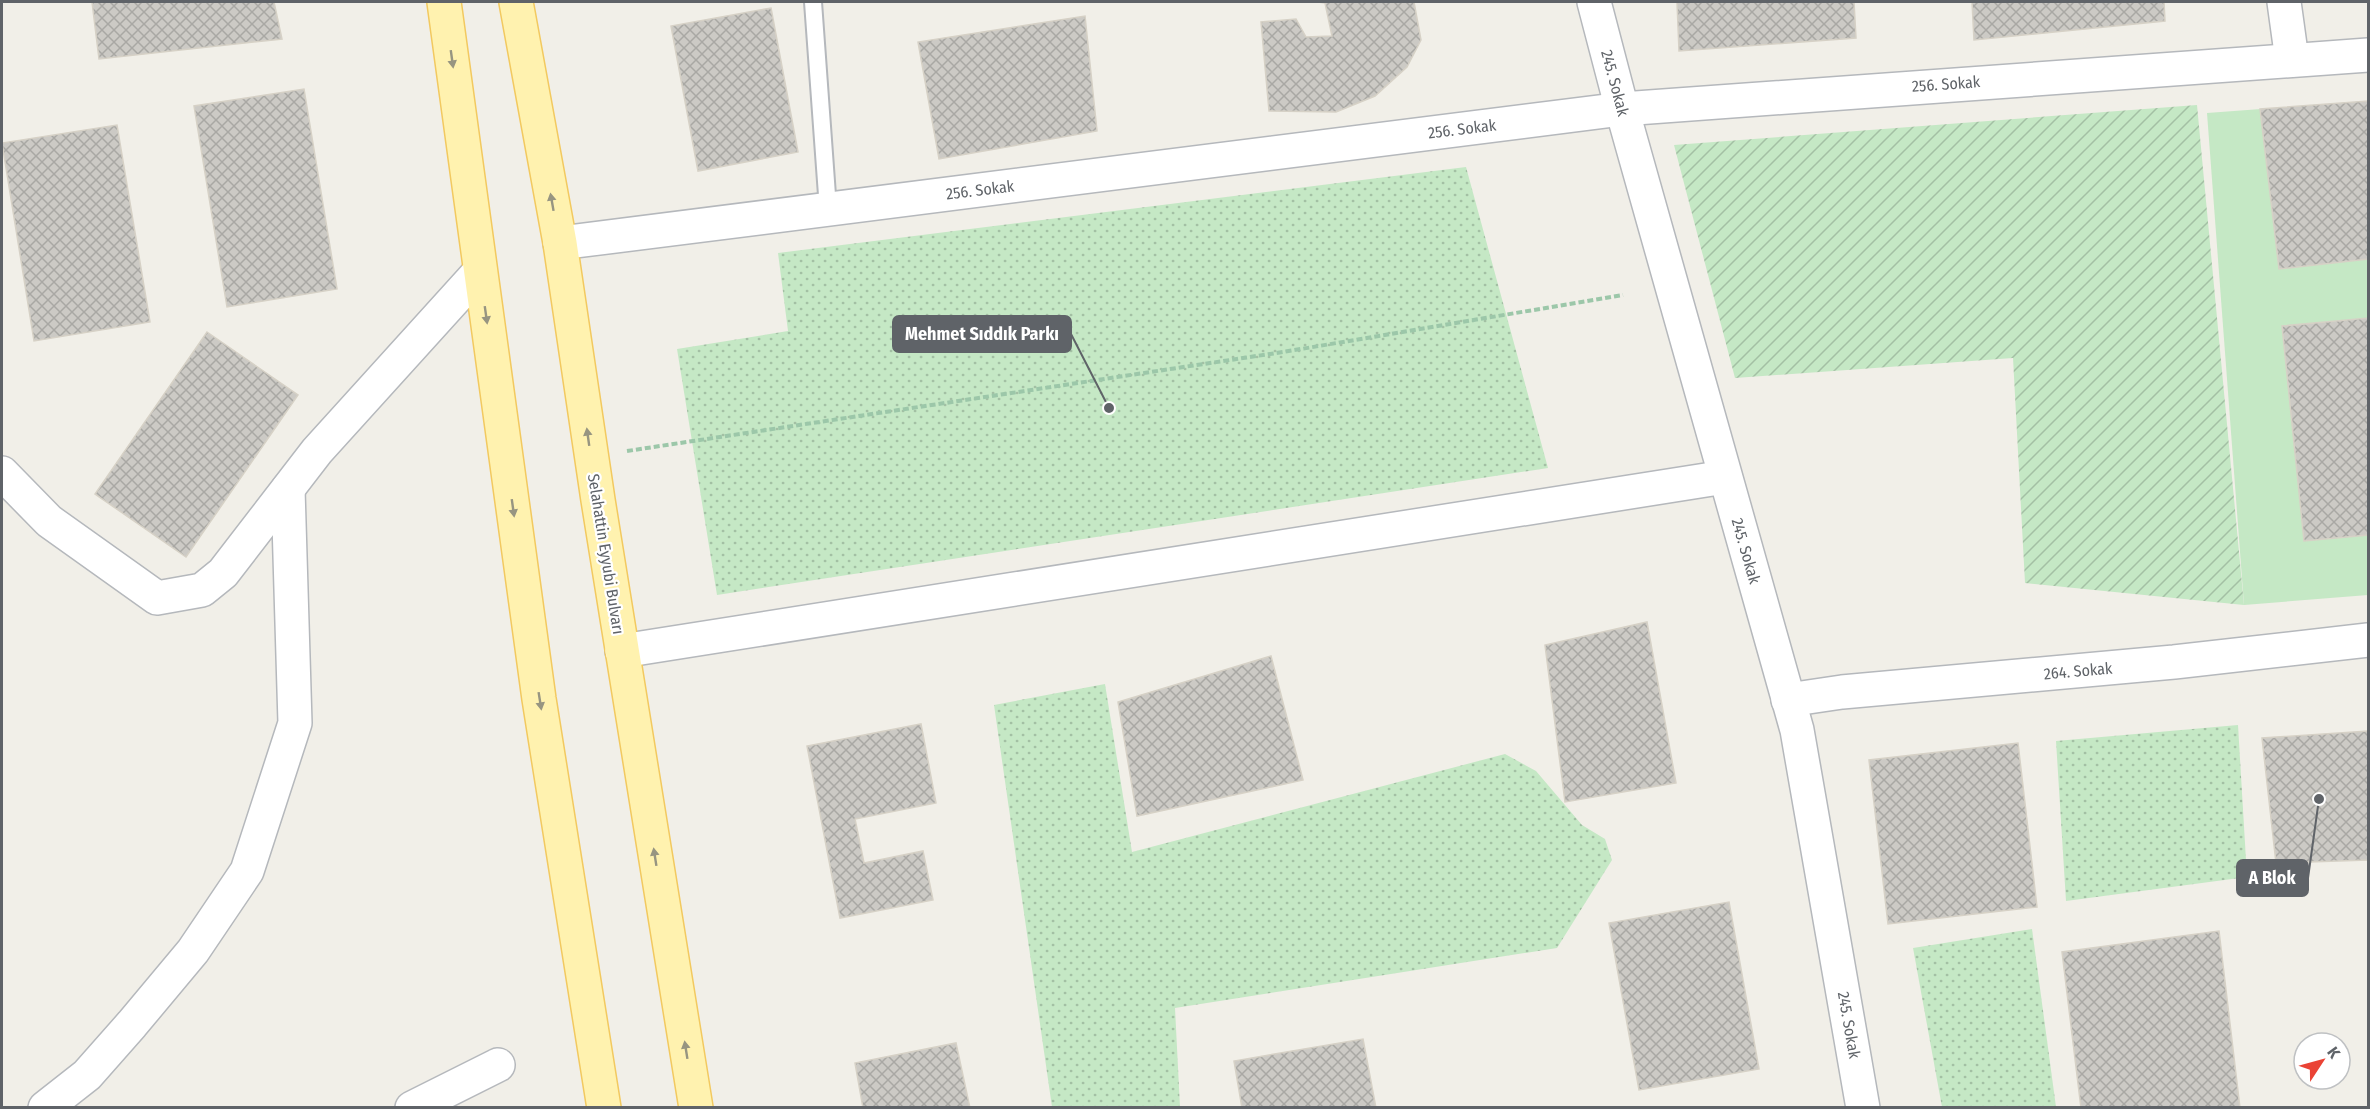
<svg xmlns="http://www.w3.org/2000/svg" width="2370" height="1109" viewBox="0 0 2370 1109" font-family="'Fira Sans Condensed',sans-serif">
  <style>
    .grass { fill: url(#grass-dots) }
    .garden { fill: url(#garden-furrows) }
    .pitch { fill: #c5e8c5 }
    .building { fill: url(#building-cross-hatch); stroke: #d6d1c6; stroke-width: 1.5 }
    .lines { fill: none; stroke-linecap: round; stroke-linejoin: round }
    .service-casing { stroke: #b5b8bc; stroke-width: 20 }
    .minor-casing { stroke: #b5b8bc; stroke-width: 36 }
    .primary-casing { stroke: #f2c960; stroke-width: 36 }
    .path { stroke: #9cc7a9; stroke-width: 4; stroke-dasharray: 6 3; stroke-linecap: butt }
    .service { stroke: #fff; stroke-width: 16 }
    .minor { stroke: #fff; stroke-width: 33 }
    .primary { stroke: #fff2af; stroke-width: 33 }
    .oneway { fill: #979581 }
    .labels { text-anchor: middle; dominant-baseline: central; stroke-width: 4.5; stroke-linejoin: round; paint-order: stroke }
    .street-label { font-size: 16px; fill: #5f6368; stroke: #fff }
    .leader { fill: none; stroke: #5f6368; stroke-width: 2 }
    .callout-dot { fill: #5f6368; stroke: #fff; stroke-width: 2 }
    .callout { fill: #5f6368; stroke: #5f6368; stroke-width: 2 }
    .callout-label { font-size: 18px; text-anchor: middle; font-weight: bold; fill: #fff }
  </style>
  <defs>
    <pattern id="grass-dots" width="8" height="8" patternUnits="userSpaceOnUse" patternTransform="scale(1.5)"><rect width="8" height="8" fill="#c5e8c5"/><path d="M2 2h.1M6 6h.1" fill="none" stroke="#a3c0a4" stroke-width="1.8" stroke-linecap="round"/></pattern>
    <pattern id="garden-furrows" width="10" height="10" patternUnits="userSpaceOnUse" patternTransform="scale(1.5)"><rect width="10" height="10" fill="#c5e8c5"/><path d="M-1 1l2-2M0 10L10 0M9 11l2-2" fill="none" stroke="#a3c0a4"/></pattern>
    <pattern id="building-cross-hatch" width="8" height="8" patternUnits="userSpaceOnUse" patternTransform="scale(1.5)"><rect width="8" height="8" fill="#cccac5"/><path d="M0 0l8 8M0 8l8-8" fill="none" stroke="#a9a8a4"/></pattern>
  </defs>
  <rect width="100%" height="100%" fill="#f1efe8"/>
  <g class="grass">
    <path d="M1466,167L1548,468L717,595L677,349L788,331L778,253Z"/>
    <path d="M1105,684L1132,852L1505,754L1536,771L1582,825L1605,839L1612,860L1557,948L1175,1008L1180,1107H1052L994,705Z"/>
    <path d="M2238,725L2247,877L2066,901L2056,741Z"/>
    <path d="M2032,929L2056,1107H1942L1913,948Z"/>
  </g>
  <path class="garden" d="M2197,105L2244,605L2025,583L2013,358L1735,378L1674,145Z"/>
  <path class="pitch" d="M2368,101V595L2244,605L2207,113Z"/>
  <g class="building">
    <path d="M92,2H274L282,39L99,59Z"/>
    <path d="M1318,2H1414L1421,40L1407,67L1375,96L1336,112L1269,111L1261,22L1296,19L1306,37L1332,36L1325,3Z"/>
    <path d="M1677,2H1854L1856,38L1679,51Z"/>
    <path d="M1972,2H2164L2165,21L1974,40Z"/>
    <path d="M771,8L798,152L698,171L671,26Z"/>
    <path d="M1085,16L1097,131L939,159L918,42Z"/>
    <path d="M304,89L337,289L227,307L194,106Z"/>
    <path d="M2368,101V259L2279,269L2260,109Z"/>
    <path d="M117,125L150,322L34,341L2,143Z"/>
    <path d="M2368,318V535L2304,541L2282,326Z"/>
    <path d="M207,332L298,395L186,557L95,494Z"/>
    <path d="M1647,622L1676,783L1565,802L1545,645Z"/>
    <path d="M1271,656L1303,780L1137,816L1118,702Z"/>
    <path d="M921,724L936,803L855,819L864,863L923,851L933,900L840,918L807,746Z"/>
    <path d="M2368,731V860L2276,863L2262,738Z"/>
    <path d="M2018,743L2037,907L1888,924L1869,760Z"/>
    <path d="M1729,902L1759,1069L1639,1090L1609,923Z"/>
    <path d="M2219,931L2240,1108H2081L2062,952Z"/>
    <path d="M1363,1039L1376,1108H1242L1234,1061Z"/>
    <path d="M956,1043L970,1108H863L855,1063Z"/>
  </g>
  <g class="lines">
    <defs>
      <path id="service" d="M813,2L828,209"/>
      <g id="minor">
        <path d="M1594,2L1622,109L1797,730L1863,1108"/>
        <path d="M2284,2L2292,60"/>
        <path d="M560,243L1622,109L2368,55"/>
        <path d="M2,473L49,521L157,598L202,590L223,573L317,451L480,271"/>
        <path d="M622,651L1725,477"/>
        <path d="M1788,700L1842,692L2174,662L2368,640"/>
        <path d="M45,1108L87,1075L132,1024L193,951L247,871L295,723L288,489"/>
        <path d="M412,1108L498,1065"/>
      </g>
      <g id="primary">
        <path d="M444,2L539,699L604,1108"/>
        <path d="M516,2L560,243L598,500L696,1108"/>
      </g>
    </defs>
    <use href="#service" class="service-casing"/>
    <use href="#minor" class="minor-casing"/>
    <use href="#primary" class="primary-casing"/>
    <path class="path" d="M627,451L1283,352L1623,295"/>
    <use href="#service" class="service"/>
    <use href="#minor" class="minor"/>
    <use href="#primary" class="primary"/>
  </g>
  <defs><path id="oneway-solid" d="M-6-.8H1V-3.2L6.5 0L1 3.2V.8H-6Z" transform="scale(1.5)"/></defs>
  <g class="oneway">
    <use href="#oneway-solid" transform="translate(452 59) rotate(82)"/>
    <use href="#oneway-solid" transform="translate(552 202) rotate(-100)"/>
    <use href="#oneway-solid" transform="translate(486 315) rotate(82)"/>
    <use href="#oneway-solid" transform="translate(588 437) rotate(-98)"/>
    <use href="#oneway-solid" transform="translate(513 508) rotate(82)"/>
    <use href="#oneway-solid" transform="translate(540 701) rotate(81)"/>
    <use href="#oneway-solid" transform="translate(655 857) rotate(-99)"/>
    <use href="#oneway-solid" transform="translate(686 1050) rotate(-99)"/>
  </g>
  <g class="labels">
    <g class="street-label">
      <text transform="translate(1615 83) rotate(75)">245. Sokak</text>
      <text transform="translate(1946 84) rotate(-4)">256. Sokak</text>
      <text transform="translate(1462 129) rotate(-7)">256. Sokak</text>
      <text transform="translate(980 190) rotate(-7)">256. Sokak</text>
      <text transform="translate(1746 551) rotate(74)">245. Sokak</text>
      <text transform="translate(606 554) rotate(81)">Selahattin Eyyubi Bulvarı</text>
      <text transform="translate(2078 671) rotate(-5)">264. Sokak</text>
      <text transform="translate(1849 1025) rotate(80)">245. Sokak</text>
    </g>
  </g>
  <path class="leader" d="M1109 408L1071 334M2319 799L2308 878"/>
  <g class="callout-dot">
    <circle cx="1109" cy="408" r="6"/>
    <circle cx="2319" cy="799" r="6"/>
  </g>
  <g class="callout">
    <rect x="893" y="316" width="178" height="36" rx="6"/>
    <rect x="2237" y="860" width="71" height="36" rx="6"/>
  </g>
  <g class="callout-label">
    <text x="982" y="340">Mehmet Sıddık Parkı</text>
    <text x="2272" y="884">A Blok</text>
  </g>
  <rect width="2370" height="1109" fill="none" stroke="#5f6368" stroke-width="6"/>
  <g transform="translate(2322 1061) rotate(54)"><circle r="28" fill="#ffffff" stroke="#bfc1c3" stroke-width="1.5"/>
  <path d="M0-4.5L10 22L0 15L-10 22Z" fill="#ea4335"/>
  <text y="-9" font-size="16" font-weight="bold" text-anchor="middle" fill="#5f6368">K</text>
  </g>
</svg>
